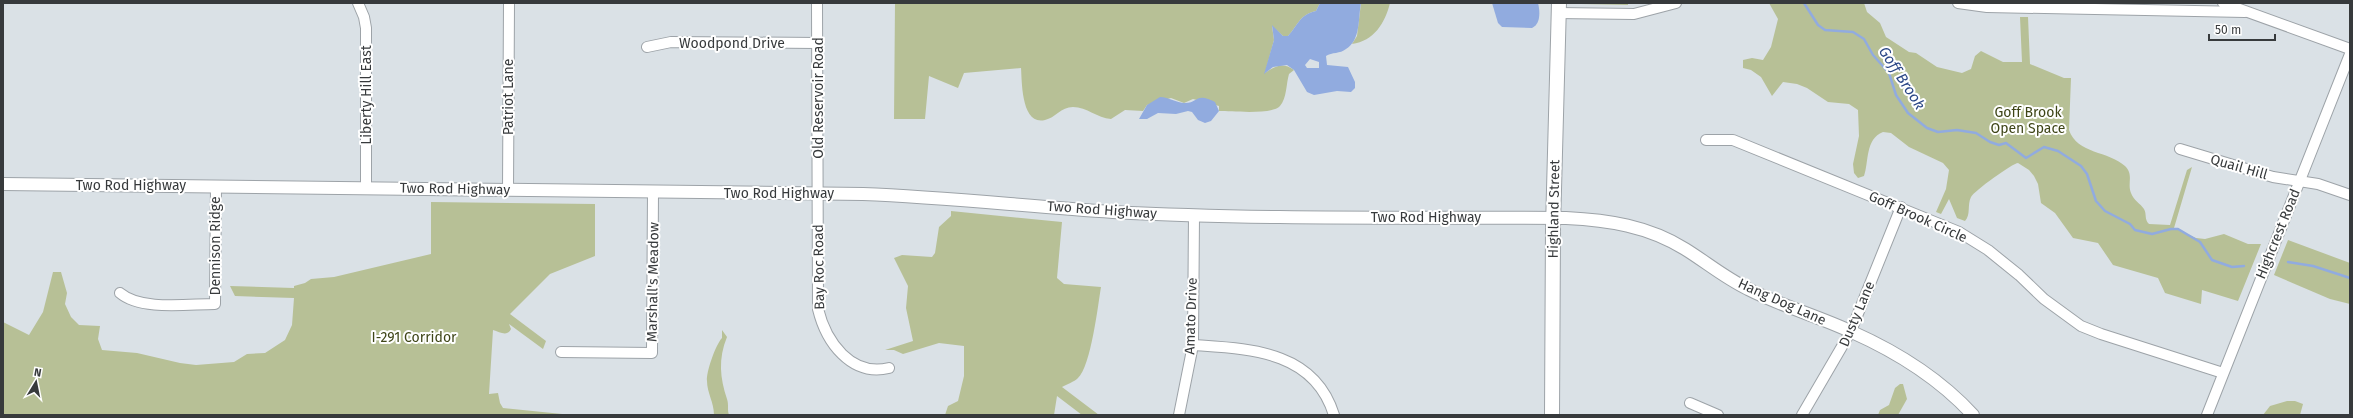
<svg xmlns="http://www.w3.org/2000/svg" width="2353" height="418" viewBox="0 0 2353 418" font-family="'Fira Sans',sans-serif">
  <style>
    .green { fill: #b7c096 }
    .water { fill: #91abdf; fill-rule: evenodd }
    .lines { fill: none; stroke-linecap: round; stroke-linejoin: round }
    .stream { stroke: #91abdf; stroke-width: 2.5 }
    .minor-casing { stroke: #9da3a8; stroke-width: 12 }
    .tertiary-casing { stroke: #9da3a8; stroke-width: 14 }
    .secondary-casing { stroke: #9da3a8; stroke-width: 16 }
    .minor { stroke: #fff; stroke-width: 10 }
    .tertiary { stroke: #fff; stroke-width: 12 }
    .secondary { stroke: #fff; stroke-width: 14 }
    .labels { text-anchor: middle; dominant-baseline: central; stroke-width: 4; stroke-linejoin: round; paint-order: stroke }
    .street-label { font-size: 14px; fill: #373a3c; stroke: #fff }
    .park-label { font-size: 14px; fill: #3e4517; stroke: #fff }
    .water-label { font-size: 15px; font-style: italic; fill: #2a4686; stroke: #fff }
  </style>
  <rect width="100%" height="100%" fill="#dae1e6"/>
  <g class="green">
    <path d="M895,3H1320L1316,11C1299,15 1299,24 1288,36H1283L1272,26L1274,40L1265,73C1275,66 1283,62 1294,70L1289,74C1286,84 1287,98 1280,106C1272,115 1232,111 1219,111V106L1193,99L1184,103L1171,98L1147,105L1143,111L1125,110L1111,119C1097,118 1087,107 1073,107C1061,107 1055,118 1045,120C1021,126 1022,81 1021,68L964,73L958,88L929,76L925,119H894Z"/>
    <path d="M1361,3H1390C1385,23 1374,41 1352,44L1357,36Z"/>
    <path d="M1579,3H1628V5L1581,4Z"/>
    <path d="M1769,3H1864L1867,12L1880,23L1886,37L1909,52L1916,53L1937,67L1962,73L1971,69L1975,56L1981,51L2003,62H2022L2020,17H2028L2030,64L2064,78H2071L2069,130C2077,154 2109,151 2125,166C2134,175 2127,183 2131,193C2134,201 2140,203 2144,209C2147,214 2144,219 2149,224L2170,225L2187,170L2192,167L2174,228L2196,238L2205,239L2224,234L2248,244H2261L2238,301L2202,290L2201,304L2165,293L2158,278L2113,265L2098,243L2073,238L2055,213L2041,203L2038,184L2034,176L2029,170L2018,163C2013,163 1974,191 1971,197C1967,205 1971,215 1965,221L1957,218L1949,199L1941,214L1936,212L1946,189L1949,170L1943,163L1909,147L1891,133L1883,132C1865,139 1869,162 1864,176L1858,178L1854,173L1853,164L1859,136L1858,110L1849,104L1828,102L1807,88L1797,84L1783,82L1772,96L1761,77L1751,70L1743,68V60L1752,58L1763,60L1771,47L1778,19Z"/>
    <path d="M431,202L595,204V256L550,274L510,314L546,341L543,349L509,324L511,329C507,337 500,332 493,330L489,394L498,393L500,403L503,408L572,415H3V322L29,335L43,312L53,272H61L67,293L65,304L71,317L79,325L100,326L98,339L102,350L137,353L180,363L196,365L234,362L247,354L265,353L285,340L292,325L294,298L235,296L230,286L294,288V286L305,283L311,279L334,277L431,254Z"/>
    <path d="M951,211L1062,222L1057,278L1064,284L1101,287C1098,305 1091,366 1078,378C1074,382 1067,384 1062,387L1099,415H1082L1057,396L1054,415H945L948,406L958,401L964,376V346L939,343L903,354L894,350H885L913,341L906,308L908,286L894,258L902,255L932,257L935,253L939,227L951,216Z"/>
    <path d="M2288,240L2350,263V304L2330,299L2274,275Z"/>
    <path d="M722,330L727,337C718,359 720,378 727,399C729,405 727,410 729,415H714C714,402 707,393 707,381C706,372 716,344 722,338Z"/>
    <path d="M1900,384H1903L1907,399L1898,415H1878L1880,410L1889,405L1895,388Z"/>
    <path d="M2287,401H2295L2303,404L2300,415H2263L2270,406Z"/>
  </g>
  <g class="water">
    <path d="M1320,3H1361C1358,18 1361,40 1346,49C1340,54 1332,52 1326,56L1327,65L1348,67L1355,82V88L1351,92L1337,91L1314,95L1307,92L1294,70L1287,65L1273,67L1264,74L1274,40L1272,25L1283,36H1288C1299,24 1299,15 1316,11ZM1310,59L1319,62V68H1307L1305,65Z"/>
    <path d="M1492,3H1538C1540,11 1541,24 1532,28L1502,27L1498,23Z"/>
    <path d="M1160,97C1169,97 1176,103 1185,103C1199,103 1195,92 1215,102L1219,111L1211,121L1205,123L1198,120L1192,112L1188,111L1176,114L1158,113L1147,119H1139L1147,105Z"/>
  </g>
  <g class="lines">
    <g class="stream">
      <path d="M1804,3L1818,25L1825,30L1853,32L1864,39L1873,55L1889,73L1896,95L1908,113L1927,128L1938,132L1957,130L1976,133L1990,142L1999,145L2006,143L2026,158L2044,147L2058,151L2081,166L2087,174L2096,201L2105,211L2130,224L2135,230L2152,234L2171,229H2178L2200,242L2212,260L2232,267L2244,266"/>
      <path d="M2288,262L2313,266L2350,278"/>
    </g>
    <defs>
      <g id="minor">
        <path d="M358,3L364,17L366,28V188"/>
        <path d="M817,3L818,309C826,342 851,377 889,368"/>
        <path d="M1958,3L1987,7L2245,12"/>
        <path d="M2223,3L2350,49"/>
        <path d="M1558,13L1634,14L1676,3"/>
        <path d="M647,47L671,42L817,43"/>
        <path d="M1706,140H1733L1959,232L1988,250L2019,275L2044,299L2081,326L2101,334L2223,373"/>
        <path d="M2180,149L2273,177L2318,184L2350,195"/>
        <path d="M508,190L509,3"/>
        <path d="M120,293C141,311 188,304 215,304L216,186"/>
        <path d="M1193,345C1249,349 1314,350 1334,415"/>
        <path d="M561,352L652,353L653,192"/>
        <path d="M1690,403L1718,415"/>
        <path d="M1179,415L1193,345L1194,215"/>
        <path d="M1802,415L1851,331L1901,207"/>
        <path d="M2207,415L2350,54"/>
      </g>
      <path id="tertiary" d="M3,184L863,194C947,197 1030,207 1113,212C1264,220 1416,217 1566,218C1608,220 1648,226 1685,249C1706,262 1725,278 1748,289C1781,306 1818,316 1852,332C1897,352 1939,378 1973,415"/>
      <path id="secondary" d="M1552,415L1553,227L1559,3"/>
    </defs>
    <use href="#minor" class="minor-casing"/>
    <use href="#tertiary" class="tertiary-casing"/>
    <use href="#secondary" class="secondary-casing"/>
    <use href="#minor" class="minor"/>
    <use href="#tertiary" class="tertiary"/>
    <use href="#secondary" class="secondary"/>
  </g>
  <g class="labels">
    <g class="street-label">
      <text x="732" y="43">Woodpond Drive</text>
      <text transform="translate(366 95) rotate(-90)">Liberty Hill East</text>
      <text transform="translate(508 97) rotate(-90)">Patriot Lane</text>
      <text transform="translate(818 98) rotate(-90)">Old Reservoir Road</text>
      <text transform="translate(2239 167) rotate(16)">Quail Hill</text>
      <text x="131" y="185">Two Rod Highway</text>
      <text transform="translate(455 189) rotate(1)">Two Rod Highway</text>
      <text x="779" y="193">Two Rod Highway</text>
      <text transform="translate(1554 209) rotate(-89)">Highland Street</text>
      <text transform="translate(1102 210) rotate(4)">Two Rod Highway</text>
      <text x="1426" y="217">Two Rod Highway</text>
      <text transform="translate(1918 217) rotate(24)">Goff Brook Circle</text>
      <text transform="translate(2278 234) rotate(-68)">Highcrest Road</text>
      <text transform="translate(215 246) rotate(-90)">Dennison Ridge</text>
      <text transform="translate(819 267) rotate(-91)">Bay Roc Road</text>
      <text transform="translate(653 282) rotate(-89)">Marshall's Meadow</text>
      <text transform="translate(1782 302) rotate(24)">Hang Dog Lane</text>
      <text transform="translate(1857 314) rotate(-67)">Dusty Lane</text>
      <text transform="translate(1191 316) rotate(-88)">Amato Drive</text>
    </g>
    <g class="park-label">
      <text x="2028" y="112">Goff Brook<tspan x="2028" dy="16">Open Space</tspan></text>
      <text x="414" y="337">I-291 Corridor</text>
    </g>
    <g class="water-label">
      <text transform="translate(1902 78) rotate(57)">Goff Brook</text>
    </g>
  </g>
  <rect width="2353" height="418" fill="none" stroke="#373a3c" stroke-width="8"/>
  <g transform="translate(36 382) rotate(10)" stroke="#ffffff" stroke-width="3" paint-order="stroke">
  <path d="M0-3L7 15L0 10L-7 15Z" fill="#373a3c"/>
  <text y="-6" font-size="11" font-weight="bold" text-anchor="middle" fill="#373a3c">N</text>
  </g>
  <path d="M2209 34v6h66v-6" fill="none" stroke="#373a3c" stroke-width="2"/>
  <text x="2215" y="34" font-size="12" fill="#373a3c" stroke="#ffffff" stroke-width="3" paint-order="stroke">50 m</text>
</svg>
